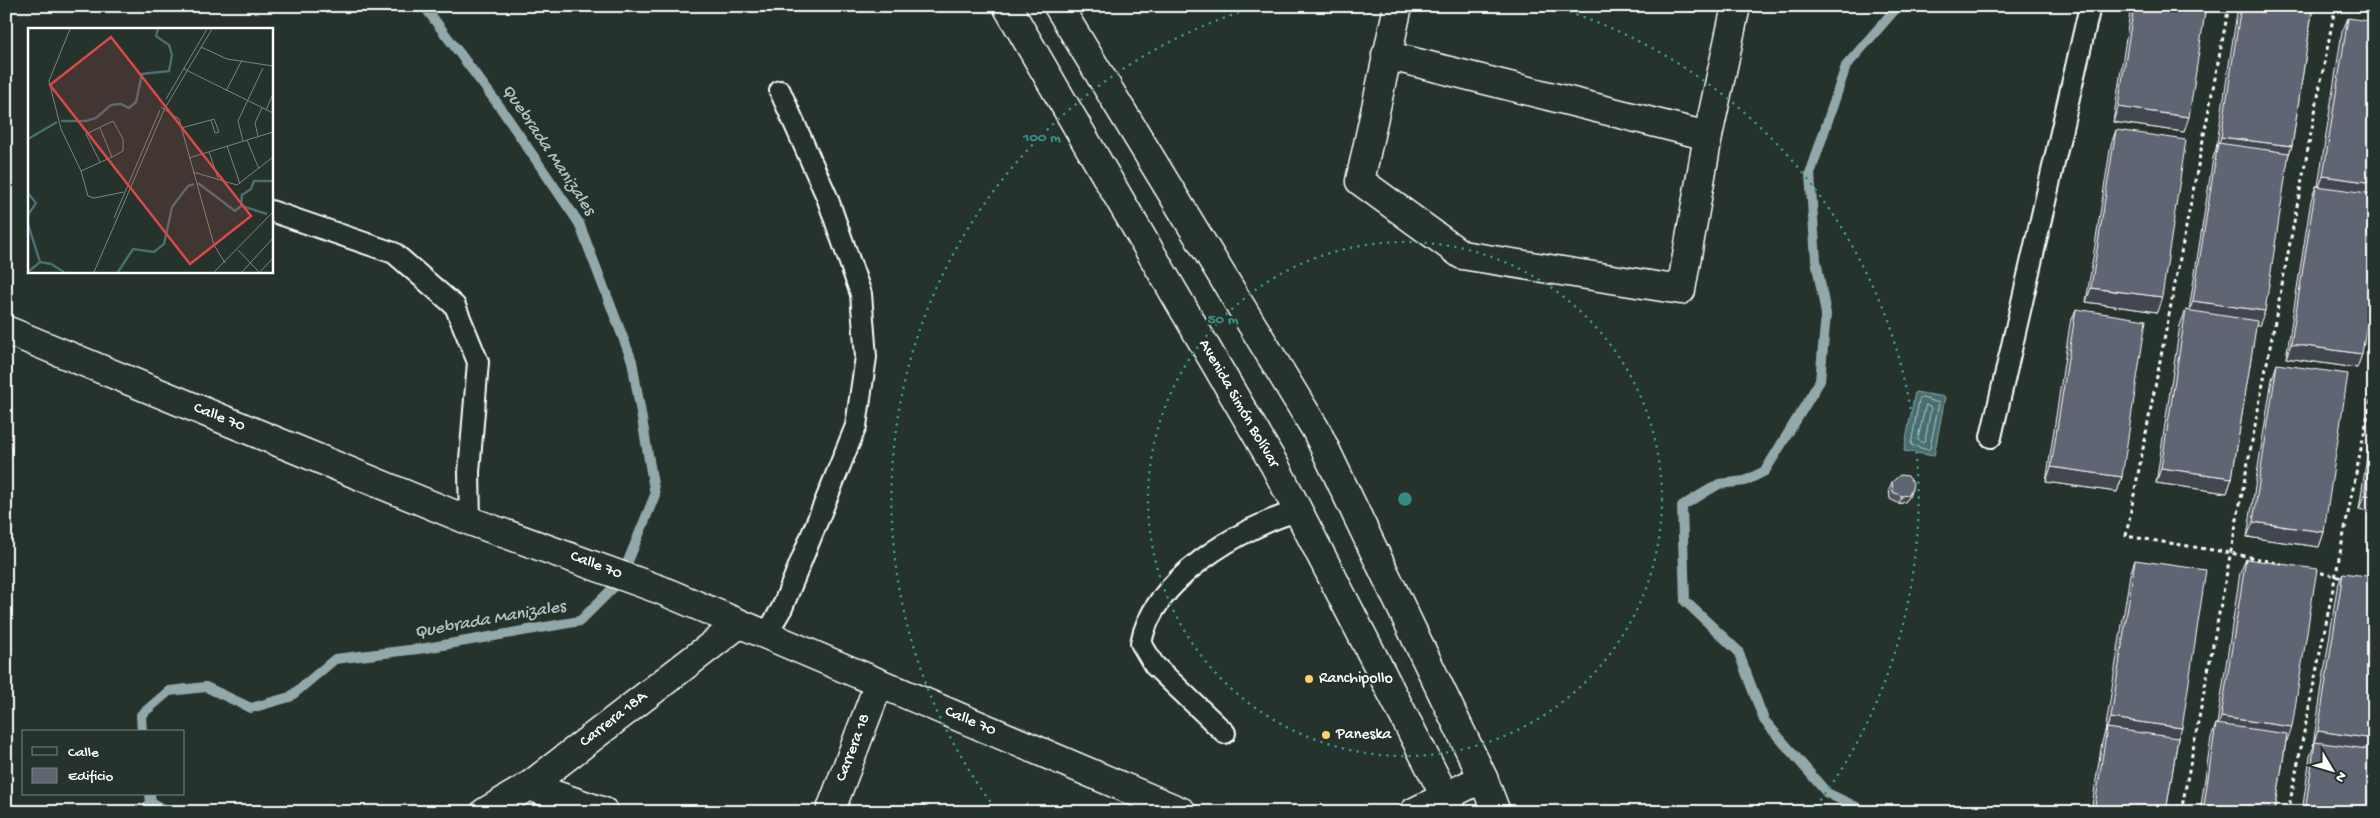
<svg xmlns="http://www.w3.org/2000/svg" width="2380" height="818" viewBox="0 0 2380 818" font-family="'Gochi Hand',sans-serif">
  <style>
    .water { fill: #4a6e71; stroke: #92a8aa }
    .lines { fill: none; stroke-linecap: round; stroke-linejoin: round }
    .shore { stroke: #b7c5c6; stroke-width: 1 }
    .stream { stroke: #92a8aa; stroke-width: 10 }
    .service-casing { stroke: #fff; stroke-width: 24 }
    .minor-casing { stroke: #fff; stroke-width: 31 }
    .primary-casing { stroke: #fff; stroke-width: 31 }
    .path { stroke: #fff; stroke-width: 3; stroke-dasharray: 4 4; stroke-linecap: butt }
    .service { stroke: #26332d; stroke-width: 20 }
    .minor { stroke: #26332d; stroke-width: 28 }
    .primary { stroke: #26332d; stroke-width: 28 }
    .wall { fill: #525763; stroke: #fff }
    .shaded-wall { fill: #424750; stroke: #fff }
    .building { fill: #5f6573; stroke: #fff }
    .ring { fill: none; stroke: #338b84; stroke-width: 2.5; stroke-dasharray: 2.5 5 }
    .poi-dot { fill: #ffd166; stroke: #26332d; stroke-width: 2 }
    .labels { text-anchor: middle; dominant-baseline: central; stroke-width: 4; stroke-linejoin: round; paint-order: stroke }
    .street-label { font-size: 16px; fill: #fff; stroke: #26332d }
    .poi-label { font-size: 16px; fill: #fff; stroke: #26332d; text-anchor: start }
    .water-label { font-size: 18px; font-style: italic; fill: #aebebf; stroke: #26332d }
    .inset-river { fill: none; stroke: #4a6e71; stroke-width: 2.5 }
    .inset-road { fill: none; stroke: #7d8581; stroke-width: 1 }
    .view { fill: #dc4848; fill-opacity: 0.15; stroke: #dc4848; stroke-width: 2.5 }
    .inset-edge { fill: none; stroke: #fff; stroke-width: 2.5 }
    .centre { fill: #338b84; stroke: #26332d; stroke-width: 2.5 }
    .ring-label { font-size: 15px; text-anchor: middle; font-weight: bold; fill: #338b84; stroke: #26332d; stroke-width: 4; stroke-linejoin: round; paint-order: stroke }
  </style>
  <rect width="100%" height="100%" fill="#26332d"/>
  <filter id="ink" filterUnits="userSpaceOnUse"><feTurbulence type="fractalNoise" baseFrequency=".02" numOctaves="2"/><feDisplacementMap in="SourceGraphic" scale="10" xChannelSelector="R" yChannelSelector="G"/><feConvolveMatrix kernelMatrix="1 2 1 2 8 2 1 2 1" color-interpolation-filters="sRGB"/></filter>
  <g filter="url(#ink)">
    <path class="water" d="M1915,392L1945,397L1934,456L1904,451Z"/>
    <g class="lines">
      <g class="shore">
        <path d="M1922,398L1939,403L1930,448L1928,450L1911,445L1919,400Z"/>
        <path d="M1926,405L1931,408L1925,441L1923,443L1918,440Z"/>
      </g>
      <g class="stream">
        <path d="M142,732L141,715L169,691L206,687L251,708L290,697L335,659L426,648L580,621L620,581L655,495L632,361L579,223L500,107L424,6"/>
        <path d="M150,794L151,802L167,812"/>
        <path d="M143,812L151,802"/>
        <path d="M1867,812L1827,793L1764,720L1738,651L1685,601L1682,506L1719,484L1745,481L1765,471L1820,381L1826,314L1816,260L1810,174L1846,66L1898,6"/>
      </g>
      <defs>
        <g id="service">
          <path d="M271,211L394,253L455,306L478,362L469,472L470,521"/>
          <path d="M1991,437L2090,6"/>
          <path d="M766,635L782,608L856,426L866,357L861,294L827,197L780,91"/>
          <path d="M1225,733L1154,665L1141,643C1153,579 1240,528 1297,511"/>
        </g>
        <g id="minor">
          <path d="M1398,6L1360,181L1462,255L1681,290L1708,136L1736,6"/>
          <path d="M1386,55L1708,136"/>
          <path d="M6,330L470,521L661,590L1182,812"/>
          <path d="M529,786L604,812"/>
          <path d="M485,812L529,786L739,624"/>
          <path d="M830,812L879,683"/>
          <path d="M1414,812L1483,778"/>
        </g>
        <g id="primary">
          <path d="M1007,6L1275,466L1446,798L1451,812"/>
          <path d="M1058,6L1316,430L1483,778L1496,812"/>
        </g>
      </defs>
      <use href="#service" class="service-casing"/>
      <use href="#minor" class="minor-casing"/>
      <use href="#primary" class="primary-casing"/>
      <g class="path">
        <path d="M2229,6L2126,536L2231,553L2282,564"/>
        <path d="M2313,571L2343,578"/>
        <path d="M2181,812L2334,13"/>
        <path d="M2288,812L2374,384"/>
      </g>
      <use href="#service" class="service"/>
      <use href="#minor" class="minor"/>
      <use href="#primary" class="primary"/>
    </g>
    <g class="wall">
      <path d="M2131,6H2206L2184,132L2113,122Z"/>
      <path d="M2238,6H2313L2292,146L2288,157L2259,326L2256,325L2232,478L2227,493L2156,483L2180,325L2186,310H2189L2213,158L2216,149Z"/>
      <path d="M2348,18L2362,354L2357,368L2286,358L2311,200L2316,186H2318L2342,32Z"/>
      <path d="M2116,130L2157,312L2086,302L2111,144Z"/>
      <path d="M2076,309L2122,477L2117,492L2046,482L2070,324Z"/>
      <path d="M2277,364L2324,532L2319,547L2247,537L2272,379Z"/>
      <path d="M2374,411V512L2359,509Z"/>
      <path d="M1892,482L1909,497L1905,502L1899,504L1890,499L1889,489Z"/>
      <path d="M2246,559L2287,741H2286L2275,812H2200L2211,738L2216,724H2217L2240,573Z"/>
      <path d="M2135,560L2178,738L2166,812H2091L2102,742L2105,732L2130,574Z"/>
      <path d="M2343,573L2374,812H2302L2310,756L2314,746L2313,745L2337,588Z"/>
    </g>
    <g class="shaded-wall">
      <path d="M2118,107L2189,117L2184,132L2113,122Z"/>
      <path d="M2221,137L2292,146L2286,161L2218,146Z"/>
      <path d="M2323,176L2374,183V198L2318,190Z"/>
      <path d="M2091,288L2162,297L2157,312L2086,302Z"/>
      <path d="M2193,301L2265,311L2259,326L2188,315Z"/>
      <path d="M2291,344L2362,354L2357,368L2286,358Z"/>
      <path d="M2051,467L2122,477L2117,492L2046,482Z"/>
      <path d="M2161,468L2232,478L2227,493L2156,483Z"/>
      <path d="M1912,489L1909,497L1905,502L1899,504L1902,496Z"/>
      <path d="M2364,495L2374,496V512L2359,509Z"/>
      <path d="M2253,522L2324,532L2319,547L2247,537Z"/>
      <path d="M2221,717L2292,727L2287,741L2216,731Z"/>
      <path d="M2111,718L2182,728L2176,742L2107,728L2105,732Z"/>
      <path d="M2318,731L2374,739V754L2315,742L2314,746L2313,745Z"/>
    </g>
    <g class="building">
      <path d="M2134,6H2206L2189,117L2118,107Z"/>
      <path d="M2241,6H2313L2292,146L2221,137Z"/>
      <path d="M2348,18L2374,22V183L2323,176Z"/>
      <path d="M2116,130L2186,140L2162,297L2091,288Z"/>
      <path d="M2218,143L2289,153L2265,311L2193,301Z"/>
      <path d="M2316,186L2374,194V278L2362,354L2291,344Z"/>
      <path d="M2076,309L2146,320L2122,477L2051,467Z"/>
      <path d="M2186,310L2257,321L2232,478L2161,468Z"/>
      <path d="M2277,364L2348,374L2324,532L2253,522Z"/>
      <path d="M2374,431V496L2364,495Z"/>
      <path d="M1900,475L1908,476L1913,483L1912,489L1908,495L1902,496L1893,492L1892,482Z"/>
      <path d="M2246,559L2317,569L2292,727L2221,717Z"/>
      <path d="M2135,560L2206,570L2182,728L2111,718Z"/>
      <path d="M2343,573L2374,577V739L2318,731Z"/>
      <path d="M2216,724L2287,734L2275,812H2203Z"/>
      <path d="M2107,728L2178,738L2166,812H2094Z"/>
      <path d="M2315,742L2374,750V812H2305Z"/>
    </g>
  </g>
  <g class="ring">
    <circle cx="1405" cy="499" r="257"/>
    <path d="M995 808A514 514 0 0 1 1255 7M1555 7A514 514 0 0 1 1815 808"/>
  </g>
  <g class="poi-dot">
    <circle cx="1309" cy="679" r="5"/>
    <circle cx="1326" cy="735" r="5"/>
  </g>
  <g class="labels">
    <g class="street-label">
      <text transform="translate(1238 404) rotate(60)">Avenida Simón Bolívar</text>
      <text transform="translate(219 418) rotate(22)">Calle 70</text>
      <text transform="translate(596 566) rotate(21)">Calle 70</text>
      <text transform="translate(614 720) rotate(-38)">Carrera 18A</text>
      <text transform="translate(970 722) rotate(23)">Calle 70</text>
      <text transform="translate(854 748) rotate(-69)">Carrera 18</text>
    </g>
    <g class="poi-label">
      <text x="1319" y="679">Ranchipollo</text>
      <text x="1336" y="735">Paneska</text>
    </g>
    <g class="water-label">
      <text transform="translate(548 150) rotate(56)">Quebrada Manizales</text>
      <text transform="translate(490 620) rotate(-10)">Quebrada Manizales</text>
    </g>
  </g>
  <g transform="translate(28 28)">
    <rect width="245" height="245" fill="#26332d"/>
    <path class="inset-river" d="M33,93H58L68,90L83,77L93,76L101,80L108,74L114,46L141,43L144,27L141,17L128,8L130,1M0,111L29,94M170,155L207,183L213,178L214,167L223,161L226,153H245M0,165L8,175L0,187M214,178L239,186M0,196L12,234L23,236L36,244M0,244L12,234M90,244L105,221L126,224L136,216L144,179L160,158L166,156"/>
    <path class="inset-road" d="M42,1L21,53L33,101L53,143L60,168L66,170L96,164M173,19L199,31L245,38M156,41L245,85M198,63L214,32M138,71L179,1M133,79L151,91L186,217L197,235M238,82L245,66M72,100L84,129M153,100L183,92L186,91L191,104L187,105L183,92M230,108L227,95L234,80M219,112L231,141M215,113L210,93L235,40M199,118L212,156M181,124L190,150M161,130L245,104M53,143L84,129L95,123V111L85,93L58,106L72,134M165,144L209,157L245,129M86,190L132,82M210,222L231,244M66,244L137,80L184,1M186,244L245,184M214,244L245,210M232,244L245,230"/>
    <path class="view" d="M83,9L223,188L162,236L22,57Z"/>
    <rect width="245" height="245" class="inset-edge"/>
  </g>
  <circle cx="1405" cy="499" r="8" class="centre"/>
  <g class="ring-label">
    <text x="1042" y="141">100 m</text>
    <text x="1223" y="323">50 m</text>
  </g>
  <rect width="2380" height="818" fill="none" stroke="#26332d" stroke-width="25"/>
  <rect x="12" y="12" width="2355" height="793" fill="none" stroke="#fff" stroke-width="2" filter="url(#ink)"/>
  <rect x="22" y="730" width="162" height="65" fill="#26332d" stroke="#7d8581"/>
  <rect x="32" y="747" width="25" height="8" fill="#26332d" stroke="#7d8581"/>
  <text x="68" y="756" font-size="15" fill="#ffffff">Calle</text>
  <rect x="32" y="768" width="25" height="15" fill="#5f6573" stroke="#7d8581"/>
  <text x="68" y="780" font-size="15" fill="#ffffff">Edificio</text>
  <g transform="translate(2332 770) rotate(128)" stroke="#26332d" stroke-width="4" paint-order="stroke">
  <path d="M0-4L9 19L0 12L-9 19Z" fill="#ffffff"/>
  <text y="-8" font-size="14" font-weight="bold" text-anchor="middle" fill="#ffffff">N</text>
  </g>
</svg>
